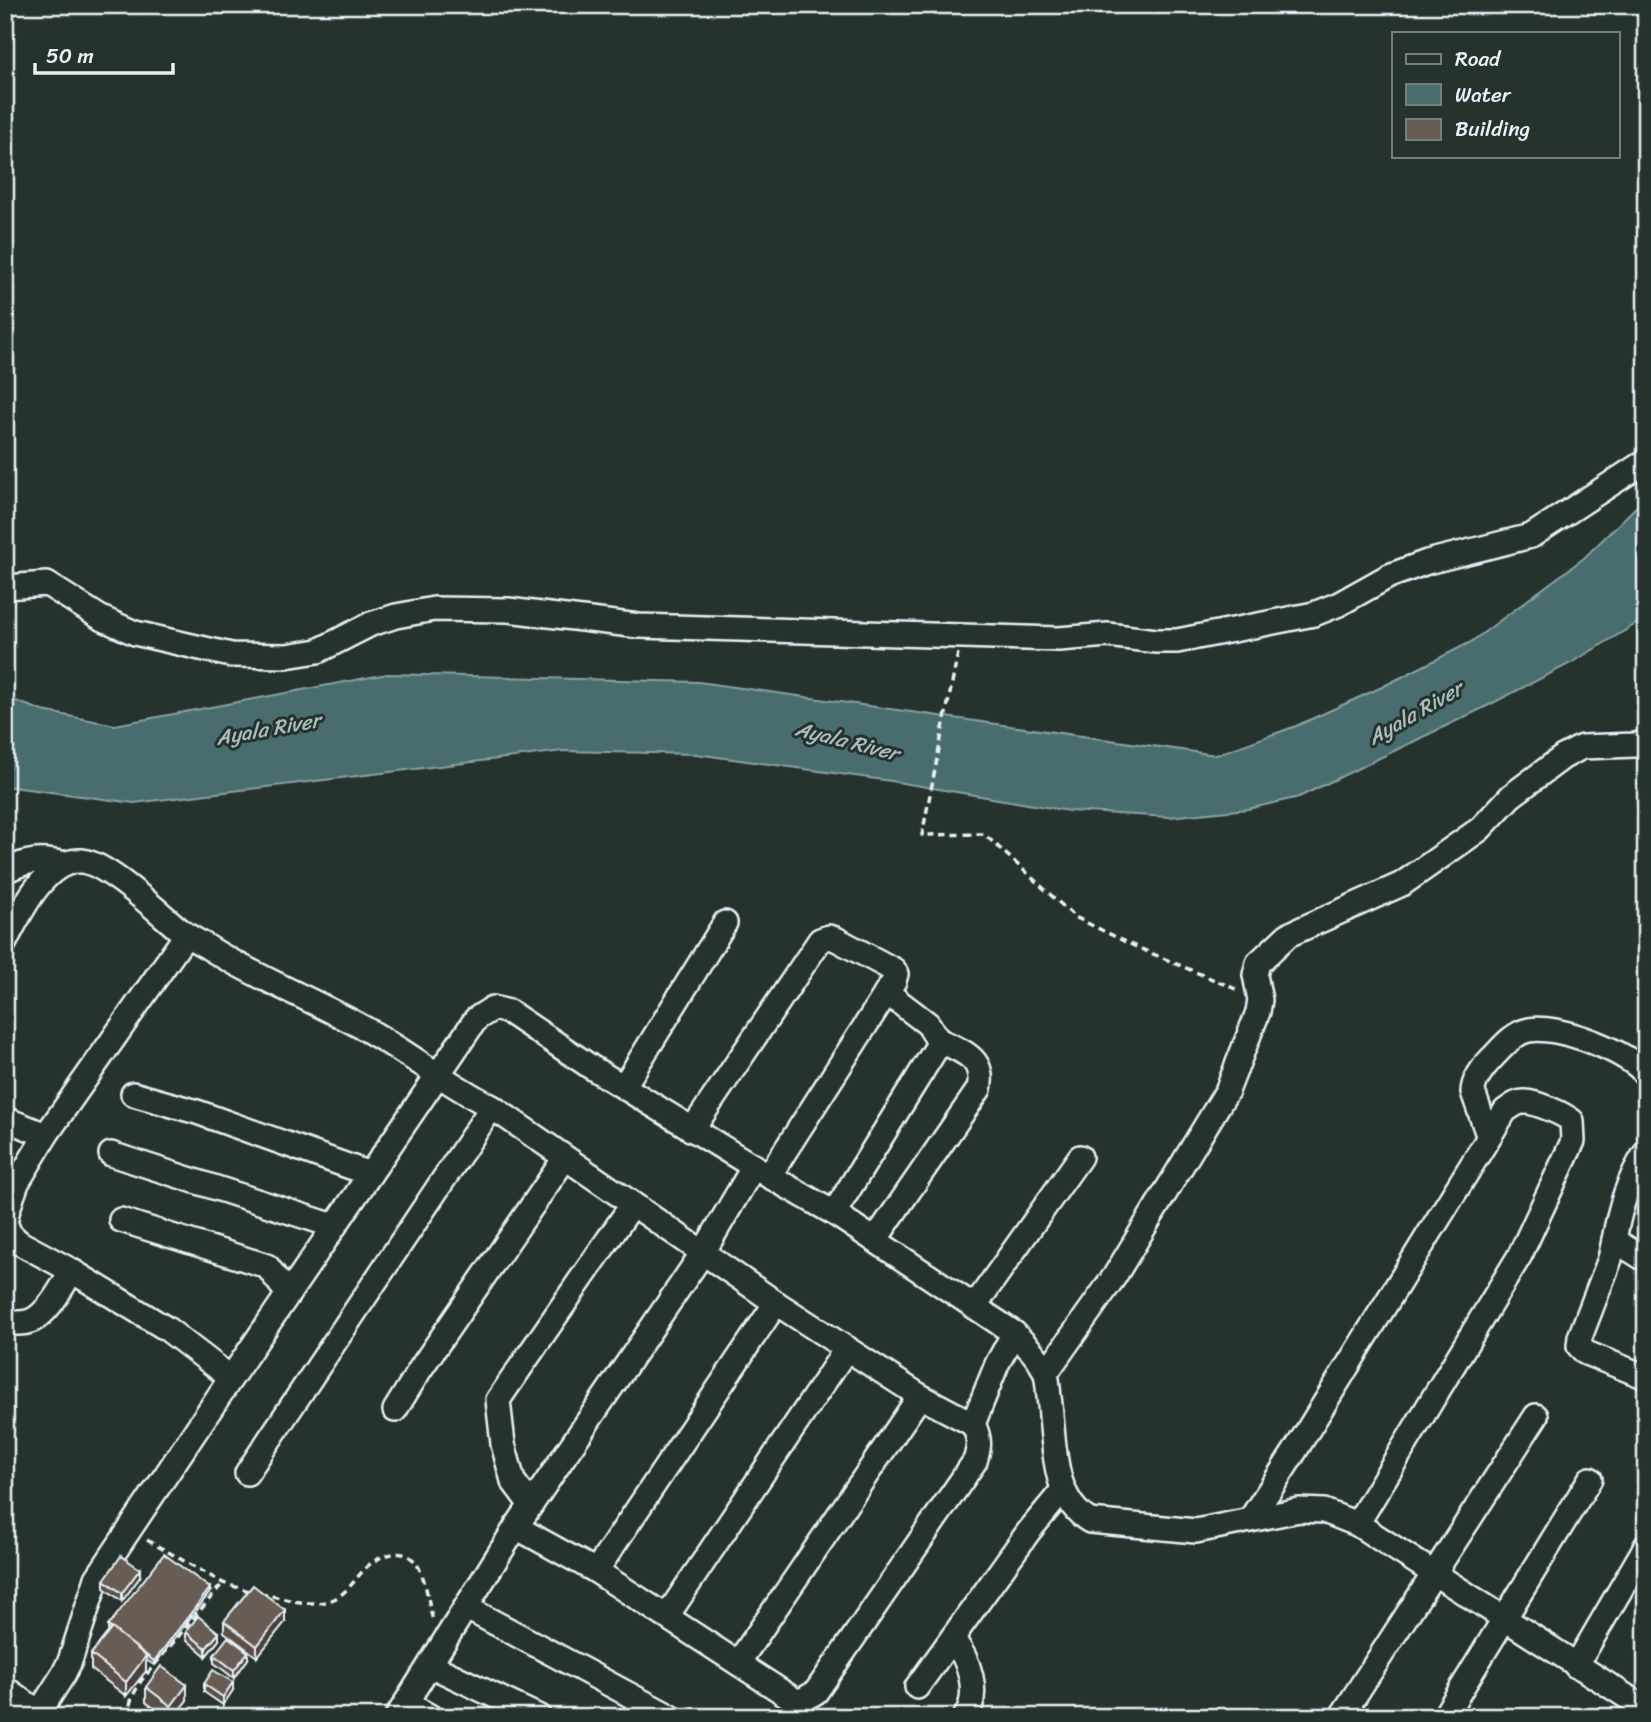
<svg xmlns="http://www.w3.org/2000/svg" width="1651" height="1722" viewBox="0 0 1651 1722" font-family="Sriracha,sans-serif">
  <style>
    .water { fill: #496d6e; stroke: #89a2a5; stroke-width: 2 }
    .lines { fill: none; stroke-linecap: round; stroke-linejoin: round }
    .street-casing { stroke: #e8f1f8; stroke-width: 28 }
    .secondary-casing { stroke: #e8f1f8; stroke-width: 37 }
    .path { stroke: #e8f1f8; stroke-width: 3.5; stroke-dasharray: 7 5; stroke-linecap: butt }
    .street { stroke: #26332d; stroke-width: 23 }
    .secondary { stroke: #26332d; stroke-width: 32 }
    .wall { fill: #595048; stroke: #e8f1f8; stroke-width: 2 }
    .shaded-wall { fill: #49413b; stroke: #e8f1f8; stroke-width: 2 }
    .building { fill: #685d54; stroke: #e8f1f8; stroke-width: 2 }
    .labels { text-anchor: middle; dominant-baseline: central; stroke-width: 6; stroke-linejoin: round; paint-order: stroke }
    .water-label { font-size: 21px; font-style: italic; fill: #a8bcc1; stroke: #26332d }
  </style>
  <rect width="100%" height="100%" fill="#26332d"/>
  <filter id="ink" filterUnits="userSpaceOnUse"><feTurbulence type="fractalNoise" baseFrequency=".0143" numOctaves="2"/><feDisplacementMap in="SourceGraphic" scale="14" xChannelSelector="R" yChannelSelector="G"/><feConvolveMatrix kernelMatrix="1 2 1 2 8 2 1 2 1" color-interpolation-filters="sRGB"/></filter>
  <g filter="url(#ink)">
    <path class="water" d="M1646,497V618L1571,663L1485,707L1299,797L1248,809L1169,817L1069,811L891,781L696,754L563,751L134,803L5,786V697L43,711L115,725L387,674L699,682L1216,755L1296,726L1382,687L1471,642L1584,558Z"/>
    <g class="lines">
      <defs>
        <g id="street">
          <path d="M5,587L47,584L101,618L135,633L231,655L286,656L318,651L371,624L396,616L434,609L508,610L639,626L1059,639L1108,635L1156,641H1177L1314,614L1339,604L1389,576L1427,562L1531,536L1646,461"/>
          <path d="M5,871C27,860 41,858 65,864"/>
          <path d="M186,935L46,1135L17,1183L8,1209L5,1223L10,1234L20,1243L72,1271L167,1329L231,1378"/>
          <path d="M5,942C19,915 45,858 82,861C107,863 160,914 181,931C190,938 200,942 209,948C260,980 317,1001 369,1031C411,1055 449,1085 492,1107L776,1303L920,1396L973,1424L997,1364L1014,1333"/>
          <path d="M624,1086L725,923"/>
          <path d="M133,1094L197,1112L370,1174"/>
          <path d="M5,1119L46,1135"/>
          <path d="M692,1130L820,940L829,937L836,939L894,970L896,974L894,981L769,1176"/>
          <path d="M1488,1135L1473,1092C1473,1081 1483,1067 1491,1059C1502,1048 1513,1033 1529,1030C1556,1024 1631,1052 1646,1075"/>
          <path d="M1646,1152C1628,1180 1620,1207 1614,1240L1646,1260"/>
          <path d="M111,1154L334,1226"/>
          <path d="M834,1213L937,1047L938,1040L928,1024L886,992"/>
          <path d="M121,1220L267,1266L288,1294"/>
          <path d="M875,1240L979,1089C986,1058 962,1051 938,1040"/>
          <path d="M1614,1240L1610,1259L1580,1337L1579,1346L1586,1353L1646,1377"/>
          <path d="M974,1307L1080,1157"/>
          <path d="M5,1323C14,1323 25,1324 33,1320C50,1311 62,1286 72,1271"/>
          <path d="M1046,1373L1114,1277L1227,1091L1258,1012L1260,1000L1255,975L1258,963L1288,935L1402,884L1480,829L1511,796L1563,757L1582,747L1635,745L1646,742"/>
          <path d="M395,1410L421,1368L565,1158"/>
          <path d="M247,1473L492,1107"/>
          <path d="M531,1505L513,1481L503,1444L498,1400L632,1205"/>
          <path d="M1250,1520L1295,1451L1505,1111C1511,1107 1517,1101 1525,1102C1536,1102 1564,1114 1572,1121L1573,1141L1520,1255L1357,1524"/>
          <path d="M516,1527L596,1571L793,1699L801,1701L816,1692L975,1461C980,1446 980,1438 973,1424"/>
          <path d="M596,1571L776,1303"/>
          <path d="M467,1608L671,1717"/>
          <path d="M667,1616L847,1348"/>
          <path d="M952,1639C969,1658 981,1694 965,1717"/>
          <path d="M738,1663L920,1396"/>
          <path d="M430,1665L539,1717"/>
          <path d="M1576,1666L1646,1546"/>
          <path d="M917,1687L1029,1531L1063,1490"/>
          <path d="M406,1703L431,1717"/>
          <path d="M37,1716L63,1675L70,1661L97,1578L231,1378L476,1019L493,1008L509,1012L591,1067L769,1176L834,1213L1014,1333C1026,1345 1038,1356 1045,1371C1048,1379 1048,1389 1049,1397C1055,1438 1050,1498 1090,1521L1196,1531L1299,1510L1324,1511L1357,1524L1646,1709"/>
          <path d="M397,1717L516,1527L704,1251L754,1166"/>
          <path d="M1341,1717L1536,1416"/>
          <path d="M1444,1717L1590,1479"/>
        </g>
        <path id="secondary" d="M5,1694L38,1717"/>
      </defs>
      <use href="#street" class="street-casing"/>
      <use href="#secondary" class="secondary-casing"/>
      <g class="path">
        <path d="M958,653L922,835L984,834L1075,917L1132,945L1238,990"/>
        <path d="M147,1540L223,1583L252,1592"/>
        <path d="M260,1593C281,1598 314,1609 334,1599C349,1592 357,1575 369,1565C374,1560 385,1555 393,1554C426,1548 426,1599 433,1620"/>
        <path d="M127,1717L132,1697L141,1681L223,1583"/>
      </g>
      <use href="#street" class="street"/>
      <use href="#secondary" class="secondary"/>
    </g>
    <g class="wall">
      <path d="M140,1577L122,1601L104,1588V1580Z"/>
      <path d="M210,1592L154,1665L146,1660V1671L126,1696L91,1669V1654L109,1631L108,1630V1626Z"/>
      <path d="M224,1621L285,1622L257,1657L224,1632Z"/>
      <path d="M186,1632L219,1640L206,1656L186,1639Z"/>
      <path d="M214,1655L248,1659L234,1678L214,1663Z"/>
      <path d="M204,1684L233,1690L223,1705L204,1692Z"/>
      <path d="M146,1687L187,1700L174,1717H165L146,1702Z"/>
    </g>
    <g class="shaded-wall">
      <path d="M140,1569V1577L122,1601V1593Z"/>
      <path d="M210,1588V1592L154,1665V1661Z"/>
      <path d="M285,1610V1622L257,1657V1646Z"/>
      <path d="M219,1633V1640L206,1656V1648Z"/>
      <path d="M248,1652V1659L234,1678V1670Z"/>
      <path d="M146,1656V1671L126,1696V1682Z"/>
      <path d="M233,1682V1690L223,1705V1697Z"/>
      <path d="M187,1685V1700L174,1717H171V1706Z"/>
    </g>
    <g class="building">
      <path d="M164,1554L210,1588L154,1661L108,1626Z"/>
      <path d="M121,1556L140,1569L122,1593L104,1580Z"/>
      <path d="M253,1585L285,1610L257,1646L224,1621Z"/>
      <path d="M198,1616L219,1633L206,1648L186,1632Z"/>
      <path d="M112,1628L146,1656L126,1682L91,1654Z"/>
      <path d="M228,1637L248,1652L234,1670L214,1655Z"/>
      <path d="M161,1666L187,1685L171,1706L146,1687Z"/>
      <path d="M213,1670L233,1682L223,1697L204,1684Z"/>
    </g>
  </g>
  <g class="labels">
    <g class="water-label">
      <text transform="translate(1415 713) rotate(-30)">Ayala River</text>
      <text transform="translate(268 729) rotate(-10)">Ayala River</text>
      <text transform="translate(847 741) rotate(14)">Ayala River</text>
    </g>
  </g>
  <rect width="1651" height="1722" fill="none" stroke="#26332d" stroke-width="28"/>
  <rect x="14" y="14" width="1623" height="1694" fill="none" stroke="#e8f1f8" stroke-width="2.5" filter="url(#ink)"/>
  <rect x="1392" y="32" width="228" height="126" fill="#26332d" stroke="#747f7e" stroke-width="2"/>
  <rect x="1406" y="54" width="35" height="10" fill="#26332d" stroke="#747f7e" stroke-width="2"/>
  <text x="1455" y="66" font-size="21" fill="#e8f1f8">Road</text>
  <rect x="1406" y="84" width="35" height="21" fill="#496d6e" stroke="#747f7e" stroke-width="2"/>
  <text x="1455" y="102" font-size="21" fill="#e8f1f8">Water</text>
  <rect x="1406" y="119" width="35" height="21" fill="#685d54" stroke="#747f7e" stroke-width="2"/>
  <text x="1455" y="136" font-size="21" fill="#e8f1f8">Building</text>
  <path d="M35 63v10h138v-10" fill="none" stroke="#e8f1f8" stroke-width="3.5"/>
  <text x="46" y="63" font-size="21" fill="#e8f1f8" stroke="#26332d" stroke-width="5" paint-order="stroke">50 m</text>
</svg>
